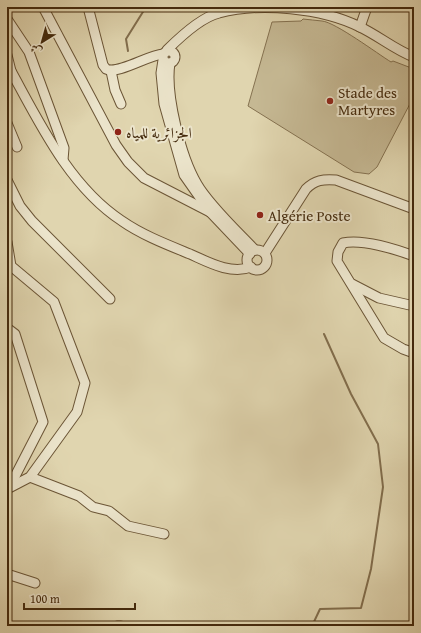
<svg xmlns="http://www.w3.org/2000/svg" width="421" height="633" viewBox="0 0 421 633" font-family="'Gentium Book Plus',Amiri,serif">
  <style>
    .green { fill: #c5b893; stroke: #847150 }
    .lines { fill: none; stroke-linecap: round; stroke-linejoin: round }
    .stream { stroke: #826e4d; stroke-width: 2 }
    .minor-casing { stroke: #6b5536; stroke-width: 11 }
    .minor { stroke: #ebe4cb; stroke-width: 9 }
    .poi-dot { fill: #8f2418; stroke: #ebe4cb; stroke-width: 1.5 }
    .labels { text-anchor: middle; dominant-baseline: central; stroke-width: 4; stroke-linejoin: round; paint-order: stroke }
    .poi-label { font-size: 15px; fill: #442a0d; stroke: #ebe4cb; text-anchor: start }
  </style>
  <rect width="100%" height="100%" fill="#e0d5af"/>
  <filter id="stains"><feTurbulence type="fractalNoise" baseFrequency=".005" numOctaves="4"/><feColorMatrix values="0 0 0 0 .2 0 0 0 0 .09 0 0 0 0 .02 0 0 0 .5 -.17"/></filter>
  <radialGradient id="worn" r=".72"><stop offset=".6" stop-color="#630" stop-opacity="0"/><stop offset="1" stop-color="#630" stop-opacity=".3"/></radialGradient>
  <path class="green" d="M303,19C309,20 316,20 322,21C335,22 378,54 391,62L393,61L414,69V96L377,167L369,174L354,172L248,106L272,22L301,21Z"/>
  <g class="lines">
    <g class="stream">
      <path d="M128,51L126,39L146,7"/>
      <path d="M312,626L320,609L361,608L371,569L383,487L378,444L351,394L324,334"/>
    </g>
    <defs>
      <g id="minor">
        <path d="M43,7L116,145L128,162L144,178L210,212"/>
        <path d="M88,7L103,65L106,69C118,75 148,55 163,54"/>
        <path d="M7,19L29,52L64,148L63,160"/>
        <path d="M360,27L367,7"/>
        <path d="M167,50C179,38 202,17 219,13C260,2 322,8 360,27C379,36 395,50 414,57"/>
        <circle cx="169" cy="57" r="6"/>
        <path d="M7,55L11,71L8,73"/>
        <path d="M163,60L161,73L164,104L184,175L210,212L250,254"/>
        <path d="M170,63C165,94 181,157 197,184C209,205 238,232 255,250"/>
        <path d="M7,69L11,71C40,124 70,187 122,221C142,235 168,245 190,254C208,262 231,275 251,267"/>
        <path d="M111,71L115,90L121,104"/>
        <path d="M7,123L17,147"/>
        <path d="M7,180L20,206L32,221L110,299"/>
        <path d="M7,242L11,266L54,302L85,383L77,412L30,477L7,489"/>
        <circle cx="257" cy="260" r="10"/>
        <path d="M265,253L306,189C315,180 323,179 336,180L414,209"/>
        <path d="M414,256C395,249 362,239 343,243L338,252L337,261L384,338L403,349L414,353"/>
        <path d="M352,284L379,298L414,306"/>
        <path d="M7,328L15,334L43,422L10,486"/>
        <path d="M30,477L79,496L93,507L109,511L128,526L164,534"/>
        <path d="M7,574L35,583"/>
        <path d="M117,626H121"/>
      </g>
    </defs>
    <use href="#minor" class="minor-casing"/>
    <use href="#minor" class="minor"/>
  </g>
  <g class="poi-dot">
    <circle cx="330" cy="101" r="4"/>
    <circle cx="118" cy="132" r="4"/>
    <circle cx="260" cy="215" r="4"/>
  </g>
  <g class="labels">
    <g class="poi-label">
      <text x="338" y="92">Stade des<tspan x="338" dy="17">Martyres</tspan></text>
      <text x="126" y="132">الجزائرية للمياه</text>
      <text x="268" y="215">Algérie Poste</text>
    </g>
  </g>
  <rect width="421" height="633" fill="none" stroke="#e0d5af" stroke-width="24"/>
  <rect x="8" y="8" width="405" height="617" fill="none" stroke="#442a0d" stroke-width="2"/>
  <rect x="12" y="12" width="397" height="609" fill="none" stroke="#442a0d"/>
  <g transform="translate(42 42) rotate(217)" stroke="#ebe4cb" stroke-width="3" paint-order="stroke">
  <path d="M0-3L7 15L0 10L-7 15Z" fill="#442a0d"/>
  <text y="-6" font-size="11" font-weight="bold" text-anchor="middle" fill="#442a0d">ش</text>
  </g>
  <path d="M24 603v6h111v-6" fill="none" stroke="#442a0d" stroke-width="2"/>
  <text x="30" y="603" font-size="12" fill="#442a0d" stroke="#ebe4cb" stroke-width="3" paint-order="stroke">100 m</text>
  <rect width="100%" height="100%" filter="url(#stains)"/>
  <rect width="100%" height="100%" fill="url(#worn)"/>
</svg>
